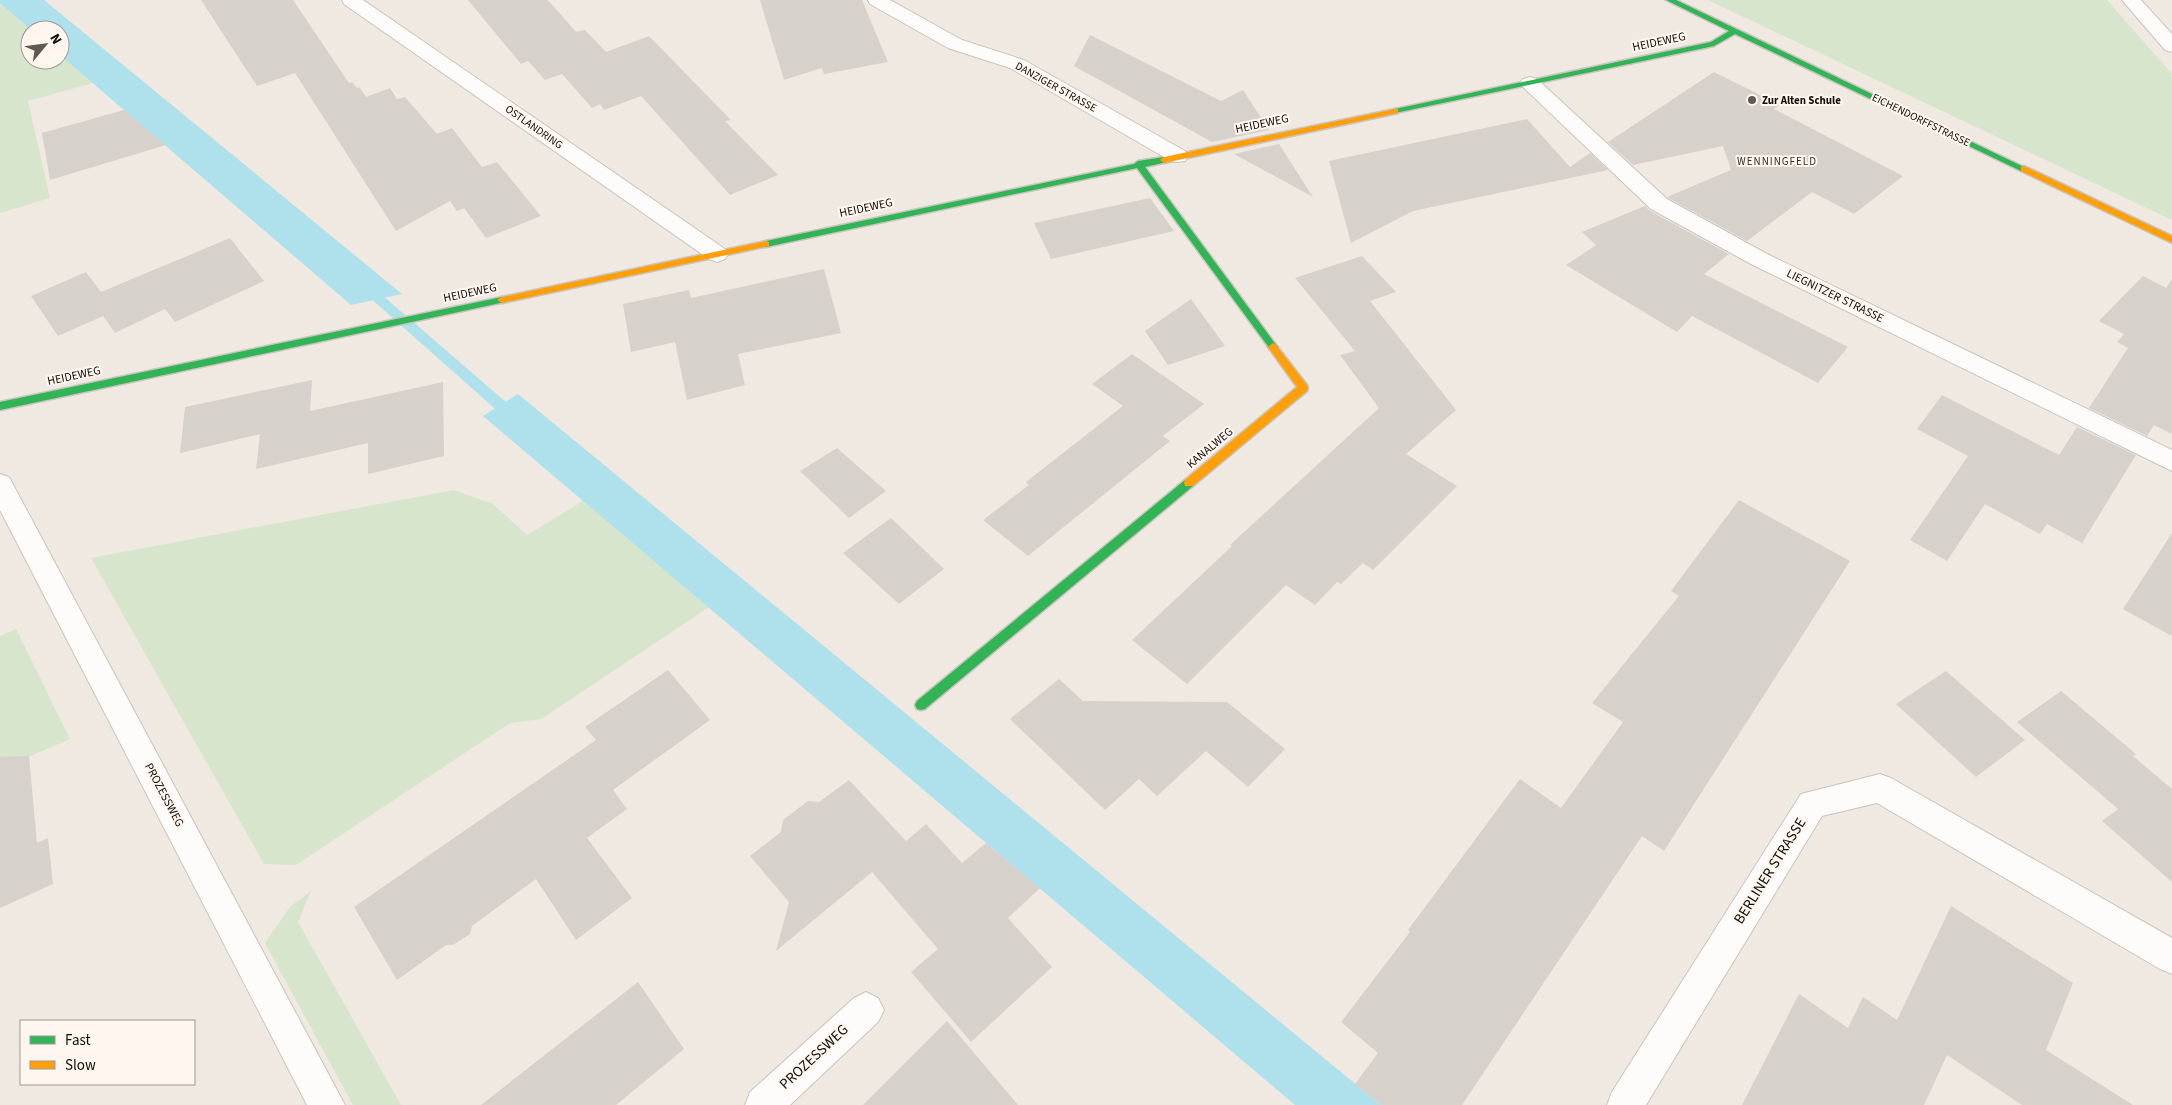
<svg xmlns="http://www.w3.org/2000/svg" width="2172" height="1105" viewBox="0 0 2172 1105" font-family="'Source Sans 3',sans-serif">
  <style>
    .green { fill: #d6e5cc }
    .water { fill: #aee1ec }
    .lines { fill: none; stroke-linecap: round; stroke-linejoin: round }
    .stream { fill: #aee1ec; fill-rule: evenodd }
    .building { fill: #d7d1cb }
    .street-casing { stroke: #c9c4bd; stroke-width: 2 }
    .fast-casing { stroke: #c9c4bd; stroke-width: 3 }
    .slow-casing { stroke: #c9c4bd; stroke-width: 3 }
    .street { fill: #fdfcfa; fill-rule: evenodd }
    .fast { fill: #30b455; fill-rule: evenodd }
    .slow { fill: #ff9f0a; fill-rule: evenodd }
    .poi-dot { fill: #5f5a55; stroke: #fff7ef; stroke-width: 2 }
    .labels { text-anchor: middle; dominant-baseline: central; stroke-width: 4; stroke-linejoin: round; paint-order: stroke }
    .far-street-label { font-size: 11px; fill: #110d09; stroke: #fff7ef }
    .far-poi-label { font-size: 11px; font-weight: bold; fill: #110d09; stroke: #fff7ef; text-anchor: start }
    .far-neighbourhood-label { font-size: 11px; letter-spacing: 1px; fill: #393025; stroke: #fff7ef }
    .street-label { font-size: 12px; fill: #110d09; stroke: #fff7ef }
    .near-street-label { font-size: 15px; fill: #110d09; stroke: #fff7ef }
  </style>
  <rect width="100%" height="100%" fill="#f0e9e1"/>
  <g class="green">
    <path d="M1708,0H2107L2172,74V220Z"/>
    <path d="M0,3L31,30L30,60H60V55L93,83L28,101L50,198L0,213Z"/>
    <path d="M454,490L493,504L527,535L583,501L709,607L541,719L510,723L296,865L264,864L91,558Z"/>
    <path d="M16,629L70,739L0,769V636Z"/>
    <path d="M311,891L298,922L401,1105H353L265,943L290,907Z"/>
  </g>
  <g class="water">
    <path d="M0,0H44L402,294L351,305L60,55V30H31L0,3Z"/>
    <path d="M518,394L1381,1105H1295L483,416Z"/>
  </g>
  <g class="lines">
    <path class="stream" d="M364,282L368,283L521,415L523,419L521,423H511L360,289L358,286Z"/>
  </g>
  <g class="building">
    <path d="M201,0H293L349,83L352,82L357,88L359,87L366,97L390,88L397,99L405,97L437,134L452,128L482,167L497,162L541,216L486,238L464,208L457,211L450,201L396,231L295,73L257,86Z"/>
    <path d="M468,0H548L576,32L585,30L606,52L649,36L731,120L725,121L778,175L730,195L641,96L604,110L600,104L592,108L562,74L545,80L528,61L521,64Z"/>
    <path d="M760,0H862L888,62L824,74L822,68L784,80Z"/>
    <path d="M1090,35L1221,101L1243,90L1269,130L1212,142L1074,66Z"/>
    <path d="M1714,72L1780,105L1774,109L1903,176L1854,214L1812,192L1747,241L1667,197L1731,170L1723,146L1633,165L1608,142Z"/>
    <path d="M124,110L166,145L50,180L42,133Z"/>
    <path d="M1527,119L1570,167L1590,153L1608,170L1413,211L1351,243L1329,161Z"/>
    <path d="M1279,144L1313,197L1234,154Z"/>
    <path d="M1150,198L1174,231L1051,259L1034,223Z"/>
    <path d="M1645,206L1650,211L1729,254L1704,274L1848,347L1818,383L1692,316L1677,332L1566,265L1596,245L1582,232Z"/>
    <path d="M230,238L264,281L175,322L165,309L115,333L103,316L58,336L31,296L86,272L101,292Z"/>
    <path d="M1362,256L1396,292L1370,301L1456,410L1406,454L1457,486L1373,570L1363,563L1341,584L1337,582L1315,605L1286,585L1187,684L1132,640L1232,546L1230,545L1379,408L1340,355L1355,351L1295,278Z"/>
    <path d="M824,269L841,333L738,354L745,385L687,400L675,342L631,352L623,304L689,290L691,298Z"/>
    <path d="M2143,276L2166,288L2172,279V434L2154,425L2147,436L2089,408L2128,348L2117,342L2124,334L2099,321Z"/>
    <path d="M1191,299L1225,346L1168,365L1145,331Z"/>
    <path d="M1132,354L1204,404L1163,436L1170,441L1028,556L983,520L1029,485L1026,482L1123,406L1092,384Z"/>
    <path d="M312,380L310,411L443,382L444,456L368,474V443L256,469L260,434L180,453L185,407Z"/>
    <path d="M1942,395L2059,455L2077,427L2136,455L2082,543L2047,524L2040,534L1985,504L1947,561L1910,540L1968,456L1917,429Z"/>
    <path d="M837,448L886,491L849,518L800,471Z"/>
    <path d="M1739,500L1850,561L1664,851L1642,836L1462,1105H1381L1355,1084L1378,1053L1341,1022L1410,932L1408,930L1520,779L1561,808L1623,722L1592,703L1679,596L1671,591Z"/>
    <path d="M891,518L944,569L899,604L843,553Z"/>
    <path d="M2172,533V636L2123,609Z"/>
    <path d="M668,670L710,720L613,790L627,809L587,838L632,898L576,940L536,879L472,926L470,934L453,945H446L397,980L354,907L596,740L585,727Z"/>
    <path d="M1946,671L2025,740L1976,777L1896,704Z"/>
    <path d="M1059,679L1083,701L1227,702L1285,749L1248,787L1206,751L1157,796L1139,779L1105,810L1010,719Z"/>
    <path d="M2061,691L2136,754L2133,756L2172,789V882L2102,821L2118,809L2017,722Z"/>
    <path d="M29,756L37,843L48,838L53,884L0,908V757Z"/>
    <path d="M849,780L906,841L926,824L962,863L986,843L1040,888L1008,918L1052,967L971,1042L911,972L938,949L872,872L776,951L789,902L750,856L781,832L783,820L808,801L819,802Z"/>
    <path d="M1951,906L2073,983L2046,1050L2133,1105H2022L1947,1055L1924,1105H1742L1799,994L1848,1028L1863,997L1897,1020Z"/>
    <path d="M638,982L684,1049L616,1105H481Z"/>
    <path d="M947,1021L1018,1105H863Z"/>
  </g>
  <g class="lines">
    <defs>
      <g id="street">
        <path d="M342,0H363L725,249L728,254L725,259L717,262L709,259L344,4Z"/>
        <path d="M868,0H890L962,40L1024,60L1185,151L1188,156L1185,161L1178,162L1171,161L1010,68L948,48L870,4Z"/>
        <path d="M2122,0H2141L2172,34V52L2165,50Z"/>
        <path d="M1530,77L1537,79L1667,199L1767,254L2172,450V471L1751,264L1651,209L1523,87L1520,83L1523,79Z"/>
        <path d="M0,474L9,477L345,1105H307L0,510Z"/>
        <path d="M1880,774L1891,778L2172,938V974L2160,969L1877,803L1822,816L1646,1105H1607L1612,1092L1801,794Z"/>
        <path d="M866,992L878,998L884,1010L878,1022L790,1105H745L750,1092L854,998Z"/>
      </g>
      <g id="fast">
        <path d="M1666,0H1676L2028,169L2027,171H2021L1735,34L1714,46L1395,113L1391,111L1395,109L1711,42L1729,31Z"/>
        <path d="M1164,157L1168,160L1167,162L1145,167L1276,345L1278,347L1276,349H1270L1137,168L766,247L761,244L766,241L1134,164L1138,161Z"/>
        <path d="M502,297L505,298V302L0,410V402Z"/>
        <path d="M1189,479L1193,480L1194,483L1193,486L925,709L921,710L917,709L915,705L917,701L1185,480Z"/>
      </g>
      <g id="slow">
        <path d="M1395,109H1398V113L1164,163L1160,160L1164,157Z"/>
        <path d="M2024,166L2172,236V243L2021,171V167Z"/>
        <path d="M766,241L769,242V246L502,303L497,300L502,297Z"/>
        <path d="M1273,343L1276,345L1307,385L1308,388L1307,391L1193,486H1185L1184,483L1185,480L1297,387L1268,347Z"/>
      </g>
    </defs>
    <use href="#street" class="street-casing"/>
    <use href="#fast" class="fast-casing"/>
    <use href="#slow" class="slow-casing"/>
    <use href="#street" class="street"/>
    <use href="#fast" class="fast"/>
    <use href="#slow" class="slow"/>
  </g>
  <circle class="poi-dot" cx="1752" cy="100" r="5"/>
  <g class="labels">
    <g class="far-street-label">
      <text transform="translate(1056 87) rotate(29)">DANZIGER STRASSE</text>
      <text transform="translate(1921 120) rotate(26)">EICHENDORFFSTRASSE</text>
      <text transform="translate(534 127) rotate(35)">OSTLANDRING</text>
    </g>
    <g class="far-poi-label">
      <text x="1762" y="100">Zur Alten Schule</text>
    </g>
    <g class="far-neighbourhood-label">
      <text x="1777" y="161">WENNINGFELD</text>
    </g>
    <g class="street-label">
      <text transform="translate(1659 42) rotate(-12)">HEIDEWEG</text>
      <text transform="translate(1262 124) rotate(-12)">HEIDEWEG</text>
      <text transform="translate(866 208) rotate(-12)">HEIDEWEG</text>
      <text transform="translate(470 293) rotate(-12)">HEIDEWEG</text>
      <text transform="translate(1835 296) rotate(26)">LIEGNITZER STRASSE</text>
      <text transform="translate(74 376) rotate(-12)">HEIDEWEG</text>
      <text transform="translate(1210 448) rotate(-40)">KANALWEG</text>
      <text transform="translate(164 795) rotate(62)">PROZESSWEG</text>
    </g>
    <g class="near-street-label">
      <text transform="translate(1770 871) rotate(-58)">BERLINER STRASSE</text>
      <text transform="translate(814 1057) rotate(-43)">PROZESSWEG</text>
    </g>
  </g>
  <rect x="20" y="1020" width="175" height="65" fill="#fff7ef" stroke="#a09993"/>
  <rect x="30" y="1036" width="25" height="8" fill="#30b455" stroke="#a09993"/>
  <text x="65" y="1045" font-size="15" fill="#110d09">Fast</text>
  <rect x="30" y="1061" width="25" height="8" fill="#ff9f0a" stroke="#a09993"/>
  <text x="65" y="1070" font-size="15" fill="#110d09">Slow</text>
  <g transform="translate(45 45) rotate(61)"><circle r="24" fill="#fff7ef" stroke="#a09993"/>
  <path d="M0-4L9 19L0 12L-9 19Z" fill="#5f5a55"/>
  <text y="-8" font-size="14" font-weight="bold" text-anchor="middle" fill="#110d09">N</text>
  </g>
</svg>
